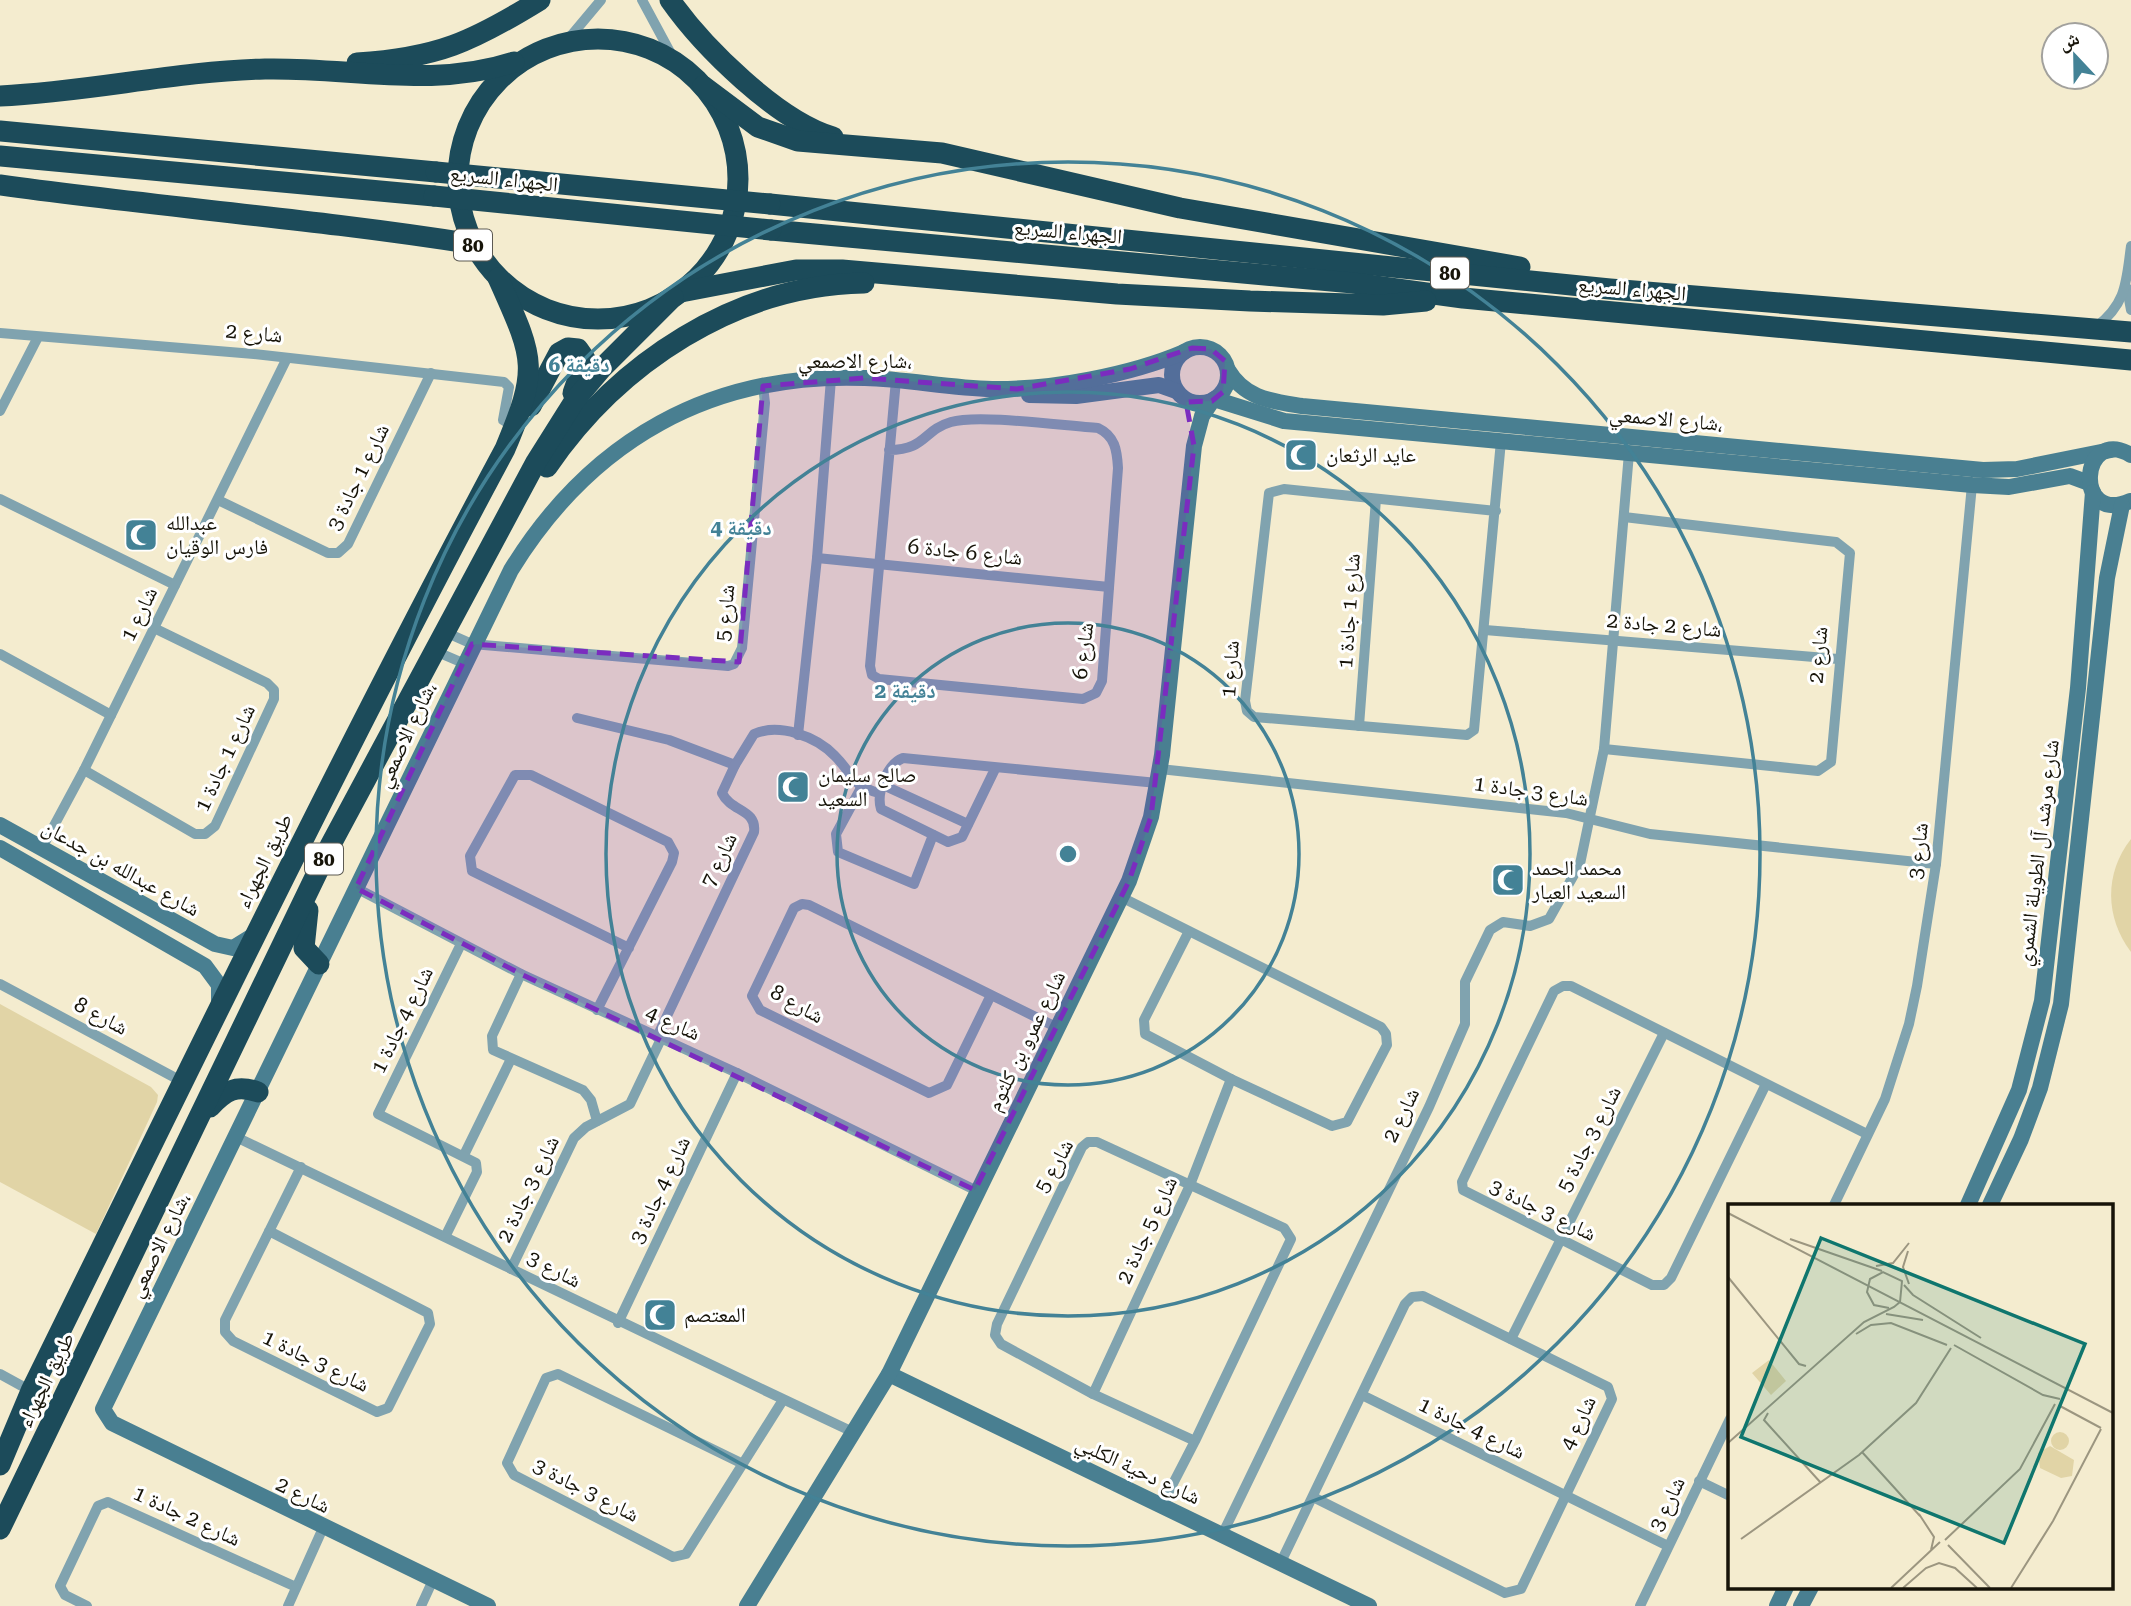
<svg xmlns="http://www.w3.org/2000/svg" width="2131" height="1606" viewBox="0 0 2131 1606" font-family="'Roboto Serif','Noto Naskh Arabic',serif">
  <style>
    .green { fill: #e1d4a6 }
    .lines { fill: none; stroke-linecap: round; stroke-linejoin: round }
    .street { stroke: #80a3af; stroke-width: 10 }
    .secondary { stroke: #497f91; stroke-width: 16 }
    .highway { stroke: #1c4b5a; stroke-width: 21 }
    .highway-bridge { stroke: #1c4b5a; stroke-width: 21 }
    .marked { fill: #7b2cbf; fill-opacity: 0.2; stroke: #7b2cbf; stroke-width: 5; stroke-dasharray: 14 9; stroke-linejoin: round }
    .ring { fill: none; stroke: #438296; stroke-width: 3.5 }
    .labels { text-anchor: middle; dominant-baseline: central; stroke-width: 6; stroke-linejoin: round; paint-order: stroke }
    .shield { fill: #fff; stroke: #5d5a53; stroke-width: 2 }
    .shield-label { font-size: 19px; font-weight: bold; fill: #171409 }
    .street-label { font-size: 21px; fill: #171409; stroke: #fff }
    .poi-label { font-size: 21px; fill: #171409; stroke: #fff; text-anchor: start }
    .inset-road { fill: none; stroke: #9c9680; stroke-width: 2 }
    .view { fill: #0f766e; fill-opacity: 0.15; stroke: #0f766e; stroke-width: 3.5 }
    .inset-edge { fill: none; stroke: #171409; stroke-width: 3.5 }
    .centre { fill: #438296; stroke: #fff; stroke-width: 3.5 }
    .ring-label { font-size: 21px; text-anchor: middle; font-weight: bold; fill: #438296; stroke: #fff; stroke-width: 6; stroke-linejoin: round; paint-order: stroke }
  </style>
  <rect width="100%" height="100%" fill="#f4eccf"/>
  <g class="green">
    <path d="M2131,839V952C2105,918 2104,873 2131,839Z"/>
    <path d="M0,1004L151,1087L158,1095L157,1102L96,1234L0,1182Z"/>
  </g>
  <g class="lines">
    <g class="street">
      <path d="M642,0L676,63"/>
      <path d="M565,43L601,0"/>
      <path d="M2127,288L2131,310"/>
      <path d="M2096,327C2127,303 2126,282 2131,246"/>
      <path d="M0,333L254,354L504,382L509,387L503,420L514,427"/>
      <path d="M0,411L38,337"/>
      <path d="M889,450C926,450 923,430 951,422C979,414 1065,426 1098,428C1115,436 1117,450 1118,468L1102,681L1096,693L1083,699L879,679L872,675L870,666L896,380"/>
      <path d="M0,499L175,585"/>
      <path d="M218,500L328,553H338L348,544L431,373"/>
      <path d="M1496,511L1284,489L1269,493L1245,701L1247,711L1254,717L1467,735L1474,730L1501,441"/>
      <path d="M817,558L1109,587"/>
      <path d="M1485,630L1838,659"/>
      <path d="M445,632L472,644L728,666L734,664L742,648L765,403L763,386"/>
      <path d="M435,651L463,663"/>
      <path d="M0,654L111,715"/>
      <path d="M577,718L669,740L735,765"/>
      <path d="M1359,726L1376,499"/>
      <path d="M798,735L817,558L831,379"/>
      <path d="M1604,749L1818,771L1831,762L1850,553L1836,542L1624,517"/>
      <path d="M995,769L962,837L948,842L881,809C876,793 887,764 903,758L1157,783"/>
      <path d="M1160,769L1566,813L1650,834L1936,864"/>
      <path d="M84,770L195,834H205L215,826L274,699V690L267,683L154,628"/>
      <path d="M883,785L968,824"/>
      <path d="M861,788L836,834L838,852L914,884L933,835"/>
      <path d="M42,848L85,768L287,358"/>
      <path d="M356,888L521,974L737,1073L975,1190"/>
      <path d="M1121,897L1381,1027L1386,1034L1387,1045L1347,1122L1332,1126L1231,1079L1145,1034L1144,1020L1189,931"/>
      <path d="M521,974L492,1036L493,1050L583,1090L591,1100L597,1121"/>
      <path d="M0,984L183,1082"/>
      <path d="M991,995L947,1085L929,1093L760,1010L752,996L794,908L802,904L809,905L973,986L1056,1027"/>
      <path d="M597,1010L672,862L674,853L668,842L531,775H515L470,856L472,871L629,948"/>
      <path d="M657,1037L754,832C757,809 731,812 722,793L735,765L754,734C779,723 816,736 835,756C854,775 850,785 879,793"/>
      <path d="M1766,1084L1671,1278L1664,1285H1652L1463,1190L1462,1182L1554,991L1563,986H1571L1867,1134"/>
      <path d="M236,1137C443,1235 648,1336 855,1433"/>
      <path d="M464,1155L511,1059"/>
      <path d="M1834,1205L1885,1099L1909,1024L1917,986L1936,864L1972,485"/>
      <path d="M269,1231L428,1313L430,1324L388,1408L377,1412L233,1341L225,1332V1320L301,1167"/>
      <path d="M446,1235L477,1172L476,1163L378,1114L461,944"/>
      <path d="M511,1269L574,1138L586,1127L630,1104L661,1039"/>
      <path d="M618,1323L737,1073"/>
      <path d="M1511,1339L1664,1033"/>
      <path d="M0,1374L31,1391"/>
      <path d="M1093,1394L1190,1185L1231,1079"/>
      <path d="M1362,1395L1668,1546"/>
      <path d="M741,1463L558,1374L546,1378L507,1463L514,1475L673,1557L686,1554L783,1400"/>
      <path d="M1699,1481L1730,1496"/>
      <path d="M1162,1505L1195,1441L1291,1239L1284,1228L1097,1142H1088L1082,1147L997,1324L995,1335L1001,1344L1093,1394L1195,1441"/>
      <path d="M1223,1533L1429,1107L1465,1024V982L1490,930L1503,922L1530,926L1549,919L1580,864L1604,749L1629,453"/>
      <path d="M1281,1562L1405,1304L1412,1297L1423,1296L1608,1387L1612,1399L1521,1589L1505,1593L1313,1497"/>
      <path d="M87,1606L65,1595L60,1586L98,1506L108,1502L296,1587"/>
      <path d="M288,1606L323,1528"/>
      <path d="M421,1606L433,1580"/>
      <path d="M1640,1606L1730,1419"/>
    </g>
    <g class="secondary">
      <circle cx="1200" cy="375" r="28"/>
      <path d="M1228,370C1245,399 1272,401 1302,406L1983,470L2017,469L2111,450"/>
      <path d="M1029,395L1076,396L1159,385L1176,391"/>
      <path d="M1214,399L1284,421L1972,485L2009,487L2070,476L2089,483"/>
      <path d="M2130,501C2073,526 2080,425 2131,455"/>
      <path d="M0,825L215,944L233,948L254,935"/>
      <path d="M0,848L205,966L219,985V1005"/>
      <path d="M1968,1205L2019,1090L2042,1001L2078,688L2093,492"/>
      <path d="M1990,1205L2021,1139L2040,1088L2061,1004L2107,578L2122,505"/>
      <path d="M889,1374L1369,1606"/>
      <path d="M488,1606L112,1423L103,1409L511,570C591,440 711,372 865,378C907,379 949,388 992,389C1050,390 1130,375 1184,352"/>
      <path d="M747,1606L889,1374L1129,881L1151,817L1162,755L1194,446L1202,416L1212,401"/>
      <path d="M1777,1606L1786,1587"/>
      <path d="M1801,1606L1811,1587"/>
    </g>
    <g class="highway">
      <path d="M670,0C703,47 778,121 833,137"/>
      <circle cx="598" cy="179" r="140"/>
      <path d="M357,63C437,58 472,42 540,0"/>
      <path d="M703,86L758,127L798,141L942,153L1180,208L1520,267"/>
      <path d="M0,96C89,92 176,71 265,69C349,67 432,89 514,62"/>
      <path d="M0,131L436,172"/>
      <path d="M0,156L434,196"/>
      <path d="M0,185C157,207 316,219 473,244"/>
      <path d="M770,204L1610,289L2131,332"/>
      <path d="M771,230L1353,283L1463,298L2131,360"/>
      <path d="M681,292L796,270H842L1117,294L1250,301L1383,305L1426,301"/>
      <path d="M531,406L559,353L568,348L578,349L585,359L573,393"/>
      <path d="M547,467C618,363 736,285 864,283"/>
      <path d="M308,910L304,948L319,964"/>
      <path d="M210,1107C225,1091 236,1084 258,1092"/>
      <path d="M0,1465L31,1391C186,1076 339,759 505,449C540,366 534,359 498,278"/>
      <path d="M0,1529L330,846L536,462L575,400L602,368L673,297"/>
    </g>
    <g class="highway-bridge">
      <path d="M436,172L770,204"/>
      <path d="M434,196L771,230"/>
    </g>
  </g>
  <path class="marked" d="M1192,348L1211,349L1225,361L1223,392L1212,401L1186,402L1194,446L1151,817L1129,881L975,1190L521,974L356,888L472,644L739,662L763,386L864,378L1017,389L1130,369Z"/>
  <g class="ring">
    <circle cx="1068" cy="854" r="231"/>
    <circle cx="1068" cy="854" r="462"/>
    <circle cx="1068" cy="854" r="692"/>
  </g>
  <defs>
    <symbol id="mosque-square" viewBox="-11 -11 22 22"><rect x="-9" y="-9" width="18" height="18" rx="4" fill="#438296" stroke="#fff"/><path d="M3.5-4.9A6 6 0 1 0 3.5 4.9A5 5 0 1 1 3.5-4.9Z" fill="#fff"/></symbol>
  </defs>
  <g fill-rule="evenodd">
    <use href="#mosque-square" x="1282" y="436" width="38" height="38"/>
    <use href="#mosque-square" x="122" y="516" width="38" height="38"/>
    <use href="#mosque-square" x="774" y="768" width="38" height="38"/>
    <use href="#mosque-square" x="1489" y="861" width="38" height="38"/>
    <use href="#mosque-square" x="641" y="1296" width="38" height="38"/>
  </g>
  <g class="labels">
    <g class="shield">
      <rect x="454" y="229.5" width="38" height="31" rx="5"/>
      <rect x="1431" y="257.5" width="38" height="31" rx="5"/>
      <rect x="305" y="843.5" width="38" height="31" rx="5"/>
    </g>
    <g class="shield-label">
      <text x="473" y="245">80</text>
      <text x="1450" y="273">80</text>
      <text x="324" y="859">80</text>
    </g>
    <g class="street-label">
      <text transform="translate(504 179) rotate(6)">الجهراء السريع</text>
      <text transform="translate(1068 232) rotate(5)">الجهراء السريع</text>
      <text transform="translate(1632 289) rotate(5)">الجهراء السريع</text>
      <text transform="translate(254 333) rotate(5)">شارع 2</text>
      <text x="855" y="361">شارع الاصمعي،</text>
      <text transform="translate(1666 419) rotate(5)">شارع الاصمعي،</text>
      <text transform="translate(358 477) rotate(-64)">شارع 1 جادة 3</text>
      <text transform="translate(965 552) rotate(6)">شارع 6 جادة 6</text>
      <text transform="translate(1349 611) rotate(-86)">شارع 1 جادة 1</text>
      <text transform="translate(725 613) rotate(-85)">شارع 5</text>
      <text transform="translate(139 614) rotate(-64)">شارع 1</text>
      <text transform="translate(1664 625) rotate(5)">شارع 2 جادة 2</text>
      <text transform="translate(1083 651) rotate(-83)">شارع 6</text>
      <text transform="translate(1818 655) rotate(-85)">شارع 2</text>
      <text transform="translate(1230 669) rotate(-86)">شارع 1</text>
      <text transform="translate(406 735) rotate(-65)">شارع الاصمعي،</text>
      <text transform="translate(225 758) rotate(-65)">شارع 1 جادة 1</text>
      <text transform="translate(1531 791) rotate(8)">شارع 3 جادة 1</text>
      <text transform="translate(1918 851) rotate(-84)">شارع 3</text>
      <text transform="translate(2038 853) rotate(-83)">شارع مرشد آل الطويلة الشمري</text>
      <text transform="translate(719 860) rotate(-65)">شارع 7</text>
      <text transform="translate(264 861) rotate(-64)">طريق الجهراء</text>
      <text transform="translate(121 868) rotate(29)">شارع عبدالله بن جدعان</text>
      <text transform="translate(797 1004) rotate(29)">شارع 8</text>
      <text transform="translate(101 1016) rotate(28)">شارع 8</text>
      <text transform="translate(402 1020) rotate(-64)">شارع 4 جادة 1</text>
      <text transform="translate(673 1023) rotate(24)">شارع 4</text>
      <text transform="translate(1026 1041) rotate(-64)">شارع عمرو بن كلثوم</text>
      <text transform="translate(1401 1115) rotate(-64)">شارع 2</text>
      <text transform="translate(1589 1139) rotate(-63)">شارع 3 جادة 5</text>
      <text transform="translate(1054 1166) rotate(-61)">شارع 5</text>
      <text transform="translate(528 1189) rotate(-64)">شارع 3 جادة 2</text>
      <text transform="translate(660 1190) rotate(-65)">شارع 4 جادة 3</text>
      <text transform="translate(1543 1210) rotate(26)">شارع 3 جادة 3</text>
      <text transform="translate(1147 1230) rotate(-65)">شارع 5 جادة 2</text>
      <text transform="translate(159 1245) rotate(-64)">شارع الاصمعي،</text>
      <text transform="translate(554 1269) rotate(27)">شارع 3</text>
      <text transform="translate(316 1361) rotate(26)">شارع 3 جادة 1</text>
      <text transform="translate(46 1380) rotate(-64)">طريق الجهراء</text>
      <text transform="translate(1578 1423) rotate(-65)">شارع 4</text>
      <text transform="translate(1472 1428) rotate(26)">شارع 4 جادة 1</text>
      <text transform="translate(1138 1470) rotate(25)">شارع دحية الكلبي</text>
      <text transform="translate(586 1490) rotate(27)">شارع 3 جادة 3</text>
      <text transform="translate(303 1495) rotate(26)">شارع 2</text>
      <text transform="translate(1667 1504) rotate(-65)">شارع 3</text>
      <text transform="translate(187 1516) rotate(25)">شارع 2 جادة 1</text>
    </g>
    <g class="poi-label">
      <text x="1326" y="455">عايد الرثعان</text>
      <text x="166" y="523">عبدالله<tspan x="166" dy="24">فارس الوقيان</tspan></text>
      <text x="818" y="775">صالح سليمان<tspan x="818" dy="24">السعيد</tspan></text>
      <text x="1532" y="868">محمد الحمد<tspan x="1532" dy="24">السعيد العيار</tspan></text>
      <text x="684" y="1315">المعتصم</text>
    </g>
  </g>
  <g transform="translate(1728 1204)">
    <rect width="385" height="385" fill="#f4eccf"/>
    <path d="M41,156L58,177L43,191L24,169ZM323 237a9 9 0 1 1 18 0a9 9 0 1 1-18 0ZM322,242L346,256L344,272L333,274L312,264L310,249Z" fill="#e1d4a6"/>
    <path class="inset-road" d="M0,9L385,209M62,35L154,67M180,47L175,63L181,80M148,62L165,59L181,39M0,73L71,160L78,162M176,81L185,91L253,134M158,110L195,116M128,130L143,121L163,119L219,141M226,141L315,191L332,195M332,202L373,224M40,209L36,216L93,279M0,239L136,118L166,103L172,98L174,77L155,68L142,75L139,88L146,101L161,104M134,248L192,312M0,261V330M191,310L206,333L203,346M13,335L131,251L188,199L223,144M217,336L292,265L327,200M220,341L262,384M163,384L212,338M175,384L198,364L211,359L227,364L249,384M283,384L325,317L373,225"/>
    <path class="view" d="M93,34L357,140L276,339L13,233Z"/>
    <rect width="385" height="385" class="inset-edge"/>
  </g>
  <circle cx="1068" cy="854" r="10" class="centre"/>
  <g class="ring-label">
    <text x="579" y="372">6 دقيقة</text>
    <text x="741" y="535">4 دقيقة</text>
    <text x="905" y="698">2 دقيقة</text>
  </g>
  <g transform="translate(2075 56) rotate(338)"><circle r="33" fill="#ffffff" stroke="#a2a19d" stroke-width="2"/>
  <path d="M0-5L12 26L0 18L-12 26Z" fill="#438296"/>
  <text y="-10" font-size="19" font-weight="bold" text-anchor="middle" fill="#171409">ش</text>
  </g>
</svg>
